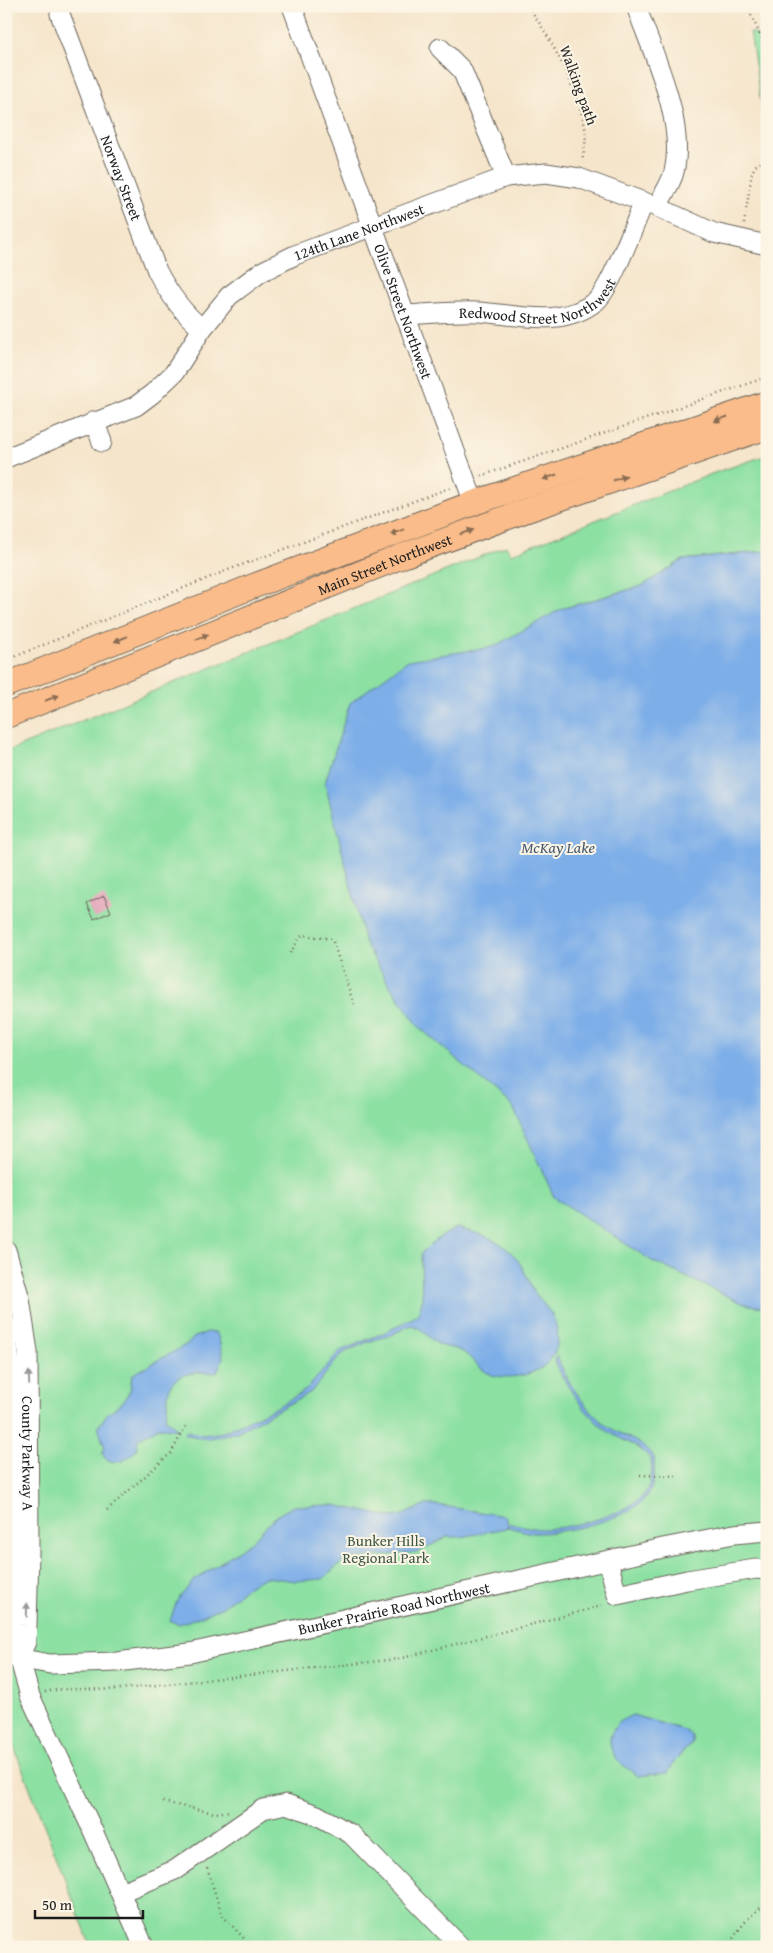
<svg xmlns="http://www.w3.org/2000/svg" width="773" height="1953" viewBox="0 0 773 1953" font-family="'Gentium Book Plus',serif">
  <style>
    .green { fill: #8be0a2; stroke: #547e5f }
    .water { fill: #7daee8; stroke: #4c6582 }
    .building { fill: #e3a4ba }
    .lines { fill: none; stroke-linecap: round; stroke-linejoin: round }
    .minor-casing { stroke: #686259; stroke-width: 21 }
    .major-casing { stroke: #686259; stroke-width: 26 }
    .path { stroke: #686259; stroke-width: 2.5; stroke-dasharray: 1 4; stroke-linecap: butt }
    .minor { stroke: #fff; stroke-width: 19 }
    .major { stroke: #f9bc8a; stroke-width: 24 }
    .oneway { fill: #8a6c53 }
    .oneway2 { fill: #999 }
    .labels { text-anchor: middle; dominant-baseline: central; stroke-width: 4; stroke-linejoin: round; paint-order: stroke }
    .street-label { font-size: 15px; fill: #1c1c1c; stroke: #fcf5e5 }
    .park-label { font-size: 15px; fill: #3d5744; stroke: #fcf5e5 }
    .water-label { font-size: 16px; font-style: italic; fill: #43566e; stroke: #fcf5e5 }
  </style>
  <rect width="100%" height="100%" fill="#fcf5e5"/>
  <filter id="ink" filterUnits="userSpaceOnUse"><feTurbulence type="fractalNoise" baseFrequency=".02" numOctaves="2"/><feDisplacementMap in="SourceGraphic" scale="10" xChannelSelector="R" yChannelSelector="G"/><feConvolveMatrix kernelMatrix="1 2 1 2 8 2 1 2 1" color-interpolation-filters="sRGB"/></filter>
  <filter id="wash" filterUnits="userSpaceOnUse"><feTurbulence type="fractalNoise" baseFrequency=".0096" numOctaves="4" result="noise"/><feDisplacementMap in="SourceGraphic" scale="20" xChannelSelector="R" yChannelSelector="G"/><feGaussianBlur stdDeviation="1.12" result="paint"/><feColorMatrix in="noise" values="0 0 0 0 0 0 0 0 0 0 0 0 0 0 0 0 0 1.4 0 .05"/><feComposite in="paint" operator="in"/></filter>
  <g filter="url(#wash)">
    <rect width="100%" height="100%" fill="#f5e5cb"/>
    <g class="green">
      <path d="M750,32L767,38V142Z"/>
      <path d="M767,455V551L683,560L642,586L561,609L767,931V1947H91L6,1726V752L506,546L511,554L714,473Z"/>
    </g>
    <g class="water">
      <path d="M767,551V1308L744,1304L652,1261L554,1197L513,1107L420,1028L390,986L365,943L325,783L350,703L408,660L493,647L561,609L642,586L683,560Z"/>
      <path d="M456,1228C475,1233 493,1236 508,1250C521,1261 525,1273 532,1288C538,1300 551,1309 555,1322C568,1362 532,1381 496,1376C481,1373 475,1360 463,1352C454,1347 443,1348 435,1342C425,1335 423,1328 411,1325L389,1336L370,1341L347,1351L340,1356L311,1392L237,1432L206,1439L184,1434L187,1431L204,1435L223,1432L275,1408L306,1390L340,1351L390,1330L418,1315L422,1300L421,1253L436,1240Z"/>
      <path d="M207,1332L216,1333L218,1336L223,1357L220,1366L216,1373C198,1371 170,1372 168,1395C167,1403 168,1412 165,1418L178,1430L159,1427L138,1439L137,1449C129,1459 117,1467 105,1458L102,1453L105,1448L98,1427L107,1414L122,1403L130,1391L132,1375L189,1343L193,1338Z"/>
      <path d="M557,1356C565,1379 590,1417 612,1429C629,1439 641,1441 654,1457C655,1471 655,1489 644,1500C625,1520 561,1534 534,1533C526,1532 517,1529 508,1527L507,1525L506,1528L462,1537H447L418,1552L345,1559L323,1579L296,1581L266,1577L249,1585L225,1605L202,1616L179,1624L170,1621L177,1601L193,1581L252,1541L275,1517L293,1506L335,1505L390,1517L400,1516L426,1505H436L505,1516L508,1524C518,1523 530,1529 542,1529C567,1529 626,1515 643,1496C651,1486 653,1472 651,1459C637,1443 626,1443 609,1432C588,1418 564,1384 555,1361Z"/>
      <path d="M633,1715L684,1730L692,1736V1742L675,1761L668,1773L637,1776C631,1770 621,1765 616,1758C603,1739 613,1722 633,1715Z"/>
    </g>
    <g id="blocks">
      <path class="building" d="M104,896L111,912L94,919L87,904Z"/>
    </g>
  </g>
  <g filter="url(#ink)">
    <use href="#blocks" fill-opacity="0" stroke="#686259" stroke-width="1"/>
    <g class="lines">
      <defs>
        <g id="minor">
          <path id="s1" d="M292,6L474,503"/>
          <path d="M636,6C653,54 686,121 674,172C671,184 662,196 657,207"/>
          <path id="s2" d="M60,14L157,271C169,294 182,312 202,329"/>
          <path d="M440,48L462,70L506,177"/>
          <path id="s3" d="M405,315C429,314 454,311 478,312C517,314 561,329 596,301C611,289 635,222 644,202"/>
          <path d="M94,421L102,442"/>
          <path id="s4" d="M6,458L136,406L152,394L174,373L202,329L229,296L261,272L295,255L506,177L546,173L579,178L657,207L714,233L767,245"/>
          <path id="s5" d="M6,1250L20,1299L28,1352L29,1552L27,1625L26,1642L19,1657"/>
          <path d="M6,1325L13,1395L11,1630L13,1643L19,1657L30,1696L93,1831L144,1947"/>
          <path d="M608,1561L617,1595L687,1580L756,1569L767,1570"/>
          <path id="s6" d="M6,1656L50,1664L117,1662L190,1653L663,1548L734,1534L767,1531"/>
          <path d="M121,1892L175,1870L263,1809L286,1804L317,1815L351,1834L461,1947"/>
        </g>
        <g id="major">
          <path d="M6,685L251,587L474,503L767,403"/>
          <path id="s7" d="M6,716L405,555L527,510L767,427"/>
        </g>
      </defs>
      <use href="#minor" class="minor-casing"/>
      <use href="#major" class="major-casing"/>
      <g class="path">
        <path d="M528,6C552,40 576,86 585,127C587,139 584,150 582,162"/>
        <path d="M747,6L767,50"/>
        <path d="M744,224L752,173L755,166L767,159"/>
        <path d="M481,476L767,377"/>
        <path d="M6,660L228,570L452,487"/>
        <path d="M290,953L302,935L332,939L354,1004"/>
        <path d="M640,1475L680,1476"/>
        <path d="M107,1510L171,1453L186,1426"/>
        <path d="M45,1692C71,1686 95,1691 121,1689L398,1659L598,1607L605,1603"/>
        <path d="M163,1802L214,1813L231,1811"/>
        <path d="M207,1868L222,1915L252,1947"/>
        <path d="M728,1947C737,1931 750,1913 767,1904"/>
      </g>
      <use href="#minor" class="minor"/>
      <use href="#major" class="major"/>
    </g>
    <defs><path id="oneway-solid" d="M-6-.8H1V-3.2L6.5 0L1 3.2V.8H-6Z" transform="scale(1.25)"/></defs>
    <g class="oneway">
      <use href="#oneway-solid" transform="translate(721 419) rotate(161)"/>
      <use href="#oneway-solid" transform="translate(550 477) rotate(161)"/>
      <use href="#oneway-solid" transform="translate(620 478) rotate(-19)"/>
      <use href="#oneway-solid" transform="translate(397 532) rotate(159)"/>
      <use href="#oneway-solid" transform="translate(467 532) rotate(-20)"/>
      <use href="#oneway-solid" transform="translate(202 637) rotate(-22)"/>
      <use href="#oneway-solid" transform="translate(121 639) rotate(158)"/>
      <use href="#oneway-solid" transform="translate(52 698) rotate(-22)"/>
    </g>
    <g class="oneway2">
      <use href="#oneway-solid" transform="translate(29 1378) rotate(-92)"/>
      <use href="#oneway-solid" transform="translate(27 1610) rotate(-88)"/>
    </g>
  </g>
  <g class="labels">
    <g class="street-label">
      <text transform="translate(579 85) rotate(70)">Walking path</text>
      <text stroke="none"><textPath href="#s2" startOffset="175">Norway Street</textPath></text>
      <text stroke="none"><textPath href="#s4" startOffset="431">124th Lane Northwest</textPath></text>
      <text stroke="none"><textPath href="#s3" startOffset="138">Redwood Street Northwest</textPath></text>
      <text stroke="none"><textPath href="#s1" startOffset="325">Olive Street Northwest</textPath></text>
      <text stroke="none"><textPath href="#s7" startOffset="408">Main Street Northwest</textPath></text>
      <text stroke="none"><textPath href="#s5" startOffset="206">County Parkway A</textPath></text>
      <text stroke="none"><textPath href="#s6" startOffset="394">Bunker Prairie Road Northwest</textPath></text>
    </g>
    <g class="park-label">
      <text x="386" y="1540">Bunker Hills<tspan x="386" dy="17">Regional Park</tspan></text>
    </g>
    <g class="water-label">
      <text x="558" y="847">McKay Lake</text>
    </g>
  </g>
  <rect width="773" height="1953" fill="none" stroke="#fcf5e5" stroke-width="25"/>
  <path d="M35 1910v8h108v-8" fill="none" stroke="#1c1c1c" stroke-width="2.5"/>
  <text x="42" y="1910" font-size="15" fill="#1c1c1c" stroke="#fcf5e5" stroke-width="4" paint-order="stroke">50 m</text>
</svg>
